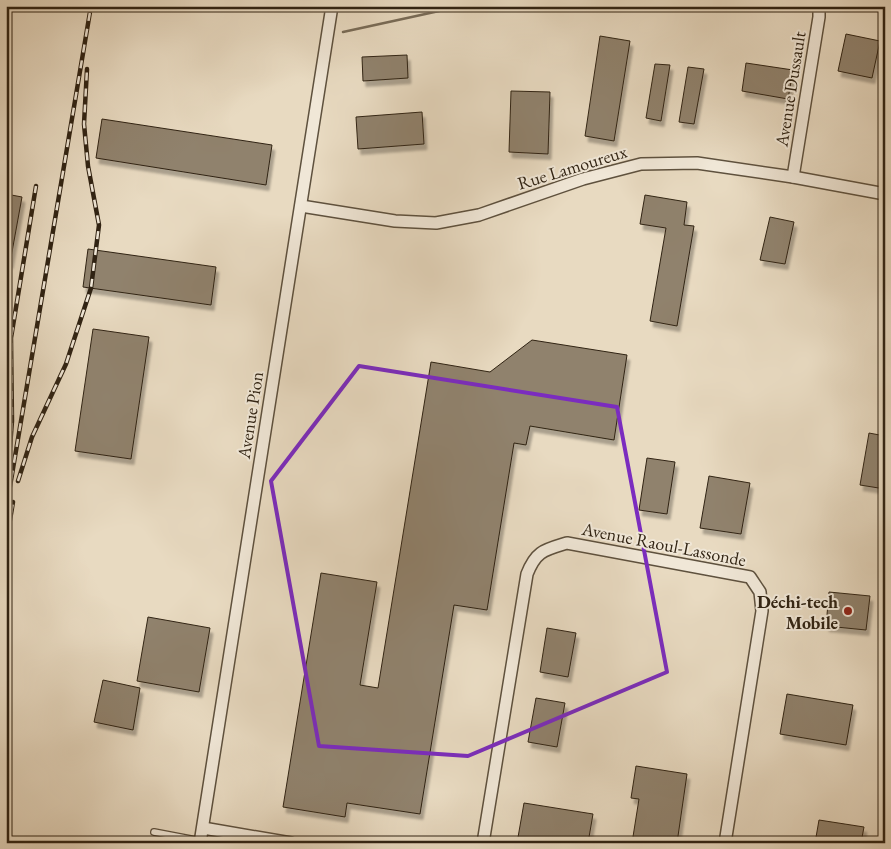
<svg xmlns="http://www.w3.org/2000/svg" width="891" height="849" viewBox="0 0 891 849" font-family="'EB Garamond',serif">
  <style>
    .lines { fill: none; stroke-linecap: round; stroke-linejoin: round }
    .stream { stroke: #796c58; stroke-width: 2.5 }
    .building { fill: #90826d; stroke: #302313; filter: url(#shadow) }
    .lane-casing { stroke: #5e513e; stroke-width: 8 }
    .street-casing { stroke: #5e513e; stroke-width: 14 }
    .lane { stroke: #f0e7d7; stroke-width: 5.5 }
    .street { stroke: #f0e7d7; stroke-width: 11 }
    .rail-casing { stroke: #302313; stroke-width: 4.5 }
    .rail { stroke: #f0e7d7; stroke-width: 2.5; stroke-dasharray: 8; stroke-linecap: butt }
    .marked { fill: none; stroke: #7b2cbf; stroke-width: 4; stroke-linejoin: round }
    .poi-dot { fill: #8f2418; stroke: #f0e7d7; stroke-width: 2 }
    .labels { text-anchor: middle; dominant-baseline: central; stroke-width: 4; stroke-linejoin: round; paint-order: stroke }
    .street-label { font-size: 18px; fill: #302313; stroke: #f0e7d7 }
    .poi-label { font-size: 18px; font-weight: bold; fill: #302313; stroke: #f0e7d7; text-anchor: end }
  </style>
  <defs>
    <filter id="shadow"><feDropShadow dx="3" dy="5.5" stdDeviation="1" flood-color="#0004"/></filter>
  </defs>
  <rect width="100%" height="100%" fill="#e8dac1"/>
  <filter id="stains"><feTurbulence type="fractalNoise" baseFrequency=".004" numOctaves="4"/><feColorMatrix values="0 0 0 0 .2 0 0 0 0 .09 0 0 0 0 .02 0 0 0 .5 -.17"/></filter>
  <radialGradient id="worn" r=".72"><stop offset=".6" stop-color="#630" stop-opacity="0"/><stop offset="1" stop-color="#630" stop-opacity=".3"/></radialGradient>
  <g class="lines">
    <path class="stream" d="M343,32L462,6"/>
  </g>
  <g class="building">
    <path d="M846,34L880,41L872,78L838,71Z"/>
    <path d="M600,36L630,41L614,141L585,136Z"/>
    <path d="M407,55L408,78L363,81L362,57Z"/>
    <path d="M746,63L793,70L788,99L742,91Z"/>
    <path d="M655,64L670,65L661,121L646,118Z"/>
    <path d="M688,67L704,69L694,124L679,122Z"/>
    <path d="M511,91L550,92L548,154L509,152Z"/>
    <path d="M422,112L424,144L358,149L356,117Z"/>
    <path d="M102,119L272,145L266,185L96,158Z"/>
    <path d="M6,194L22,197L10,263L6,262Z"/>
    <path d="M645,195L687,202L684,225L694,226L677,326L650,321L666,228L640,224Z"/>
    <path d="M770,217L794,222L785,264L760,260Z"/>
    <path d="M88,249L216,267L211,305L83,287Z"/>
    <path d="M93,329L149,337L131,459L75,451Z"/>
    <path d="M532,340L627,355L614,440L530,426L526,445L514,443L487,610L454,605L420,814L347,803L345,817L283,807L321,573L377,582L360,685L378,688L431,362L490,372Z"/>
    <path d="M869,433L885,436V489L860,485Z"/>
    <path d="M647,458L675,462L667,514L639,510Z"/>
    <path d="M709,476L750,483L741,534L700,528Z"/>
    <path d="M829,592L870,596L866,630L826,626Z"/>
    <path d="M148,617L210,628L199,692L137,681Z"/>
    <path d="M547,628L576,633L568,677L540,672Z"/>
    <path d="M103,680L140,688L133,730L94,722Z"/>
    <path d="M787,694L853,705L846,745L780,734Z"/>
    <path d="M536,698L565,703L557,747L528,742Z"/>
    <path d="M636,766L687,774L677,843H632L639,799L631,798Z"/>
    <path d="M524,803L593,814L588,843H517Z"/>
    <path d="M819,820L864,827L861,843H815Z"/>
  </g>
  <g class="lines">
    <defs>
      <path id="lane" d="M154,832L201,841"/>
      <g id="street">
        <path d="M793,177L819,17V6"/>
        <path d="M301,206L395,221L436,223L479,215L583,179L641,164L697,163L793,177L885,194"/>
        <path d="M203,828L291,843"/>
        <path d="M200,843L332,6"/>
        <path d="M483,843L527,574C536,551 544,550 567,543L750,577L760,592L762,611L725,843"/>
      </g>
    </defs>
    <use href="#lane" class="lane-casing"/>
    <use href="#street" class="street-casing"/>
    <use href="#lane" class="lane"/>
    <use href="#street" class="street"/>
    <defs>
      <g id="rail">
        <path d="M10,447L12,421L11,338L36,186"/>
        <path d="M18,481L32,437L66,364L91,288L99,225L88,166L84,124L87,69"/>
        <path d="M6,510L91,6"/>
        <path d="M6,544L13,502"/>
      </g>
    </defs>
    <use href="#rail" class="rail-casing"/>
    <use href="#rail" class="rail"/>
  </g>
  <path class="marked" d="M359,366L617,407L667,672L468,756L319,746L271,481Z"/>
  <circle class="poi-dot" cx="848" cy="611" r="5"/>
  <g class="labels">
    <g class="street-label">
      <text transform="translate(790 89) rotate(-81)">Avenue Dussault</text>
      <text transform="translate(572 167) rotate(-17)">Rue Lamoureux</text>
      <text transform="translate(250 415) rotate(-81)">Avenue Pion</text>
      <text transform="translate(664 544) rotate(11)">Avenue Raoul-Lassonde</text>
    </g>
    <g class="poi-label">
      <text x="838" y="601">Déchi-tech<tspan x="838" dy="21">Mobile</tspan></text>
    </g>
  </g>
  <rect width="891" height="849" fill="none" stroke="#e8dac1" stroke-width="25"/>
  <rect x="8" y="8" width="876" height="834" fill="none" stroke="#302313" stroke-width="2.5"/>
  <rect x="12" y="12" width="866" height="824" fill="none" stroke="#302313"/>
  <rect width="100%" height="100%" filter="url(#stains)"/>
  <rect width="100%" height="100%" fill="url(#worn)"/>
</svg>
